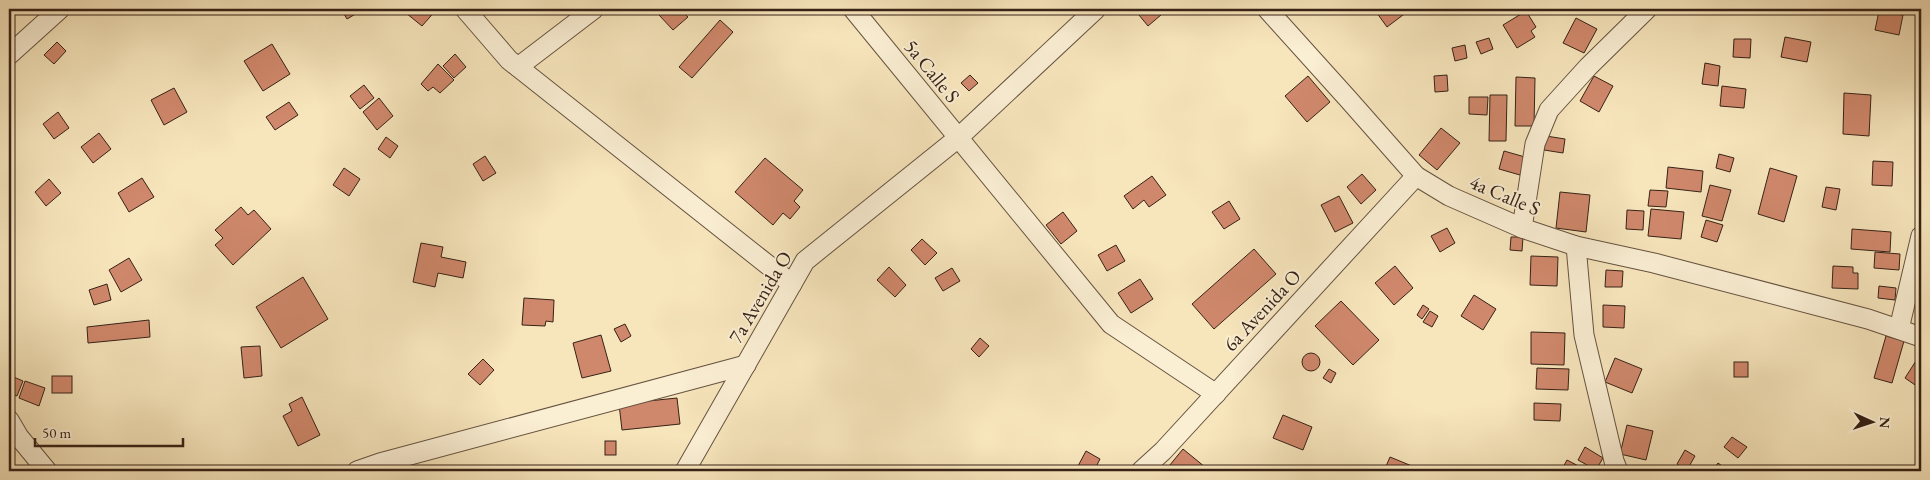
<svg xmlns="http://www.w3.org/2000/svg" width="1930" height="480" viewBox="0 0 1930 480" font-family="'EB Garamond',serif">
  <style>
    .building { fill: #d0886c; stroke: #362216 }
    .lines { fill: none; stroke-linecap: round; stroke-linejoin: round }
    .minor-casing { stroke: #665340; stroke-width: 21 }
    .minor { stroke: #faeed3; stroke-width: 19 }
    .labels { text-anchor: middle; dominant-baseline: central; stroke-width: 4; stroke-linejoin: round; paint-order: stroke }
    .street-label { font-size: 20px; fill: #362216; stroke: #faeed3 }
  </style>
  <rect width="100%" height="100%" fill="#f7e5bc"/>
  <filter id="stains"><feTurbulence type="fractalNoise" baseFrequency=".004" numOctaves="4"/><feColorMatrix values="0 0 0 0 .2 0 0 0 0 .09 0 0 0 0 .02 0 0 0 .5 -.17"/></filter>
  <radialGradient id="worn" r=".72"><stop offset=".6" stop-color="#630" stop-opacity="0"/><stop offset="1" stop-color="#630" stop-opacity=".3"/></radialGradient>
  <g class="building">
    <path d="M341,9H364L347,19Z"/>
    <path d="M401,9H437L422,26Z"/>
    <path d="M666,9H679L688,17L673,30L659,15Z"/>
    <path d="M1134,9H1168L1148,26Z"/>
    <path d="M1374,9H1405L1407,12L1387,27Z"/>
    <path d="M1526,11L1536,27L1531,31L1535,37L1517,48L1503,25Z"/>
    <path d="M1879,11L1903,15L1899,35L1875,30Z"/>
    <path d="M1576,18L1597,29L1584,53L1563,43Z"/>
    <path d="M720,20L733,32L692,78L679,67Z"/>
    <path d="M1785,37L1811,42L1807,62L1781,57Z"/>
    <path d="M1489,38L1493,49L1481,54L1476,42Z"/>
    <path d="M1734,39H1751L1750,58L1733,57Z"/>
    <path d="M57,42L66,51L54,64L44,55Z"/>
    <path d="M272,44L290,74L263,91L244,61Z"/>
    <path d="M1465,45L1467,58L1455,61L1452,48Z"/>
    <path d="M455,54L466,67L454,78L443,66Z"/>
    <path d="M1705,63L1720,66L1718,86L1702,84Z"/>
    <path d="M438,64L454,80L440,93L433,87L428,91L421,84Z"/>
    <path d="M970,75L978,83L969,91L961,83Z"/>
    <path d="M1447,75L1448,91L1435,92L1434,76Z"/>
    <path d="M1308,76L1330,102L1307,122L1285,96Z"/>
    <path d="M1594,76L1613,86L1599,112L1580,101Z"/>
    <path d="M1516,77L1535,78L1534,126H1515Z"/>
    <path d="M364,85L374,98L360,109L350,96Z"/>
    <path d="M1722,86L1746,89L1744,108L1720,106Z"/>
    <path d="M174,88L187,112L164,125L151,100Z"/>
    <path d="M1844,93L1871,95L1869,136L1843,134Z"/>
    <path d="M1490,95H1507L1506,141H1489Z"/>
    <path d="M1469,97H1488L1487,115L1469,114Z"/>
    <path d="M379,98L393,116L377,130L363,112Z"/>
    <path d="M289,102L298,115L275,130L266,117Z"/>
    <path d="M58,112L69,128L54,139L43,124Z"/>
    <path d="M1441,128L1460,143L1437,170L1419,155Z"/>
    <path d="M99,133L111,149L93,163L81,147Z"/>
    <path d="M1546,136L1565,139L1563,153L1544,150Z"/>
    <path d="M386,137L398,146L390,158L378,149Z"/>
    <path d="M1504,151L1525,157L1520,175L1499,169Z"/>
    <path d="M1719,154L1734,158L1730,172L1716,168Z"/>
    <path d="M485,156L496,173L483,181L473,164Z"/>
    <path d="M765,158L803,190L794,201L800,207L790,219L783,213L773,225L735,192Z"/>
    <path d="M1873,161L1893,162L1892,186L1872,185Z"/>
    <path d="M1668,167L1703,171L1701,192L1666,188Z"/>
    <path d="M344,168L360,179L349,196L333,185Z"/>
    <path d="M1770,168L1797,176L1784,222L1758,214Z"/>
    <path d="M1362,174L1376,190L1361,204L1347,187Z"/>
    <path d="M1152,176L1166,195L1149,207L1144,200L1133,209L1124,196Z"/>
    <path d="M142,178L154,197L129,212L118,193Z"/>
    <path d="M49,179L61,193L46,206L35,192Z"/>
    <path d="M1710,185L1731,190L1722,221L1702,216Z"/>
    <path d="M1826,187L1840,189L1836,210L1822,207Z"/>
    <path d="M1650,190L1668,191L1666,207L1648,206Z"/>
    <path d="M1560,192L1590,195L1586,232L1556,228Z"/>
    <path d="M1339,196L1353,223L1335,232L1321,205Z"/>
    <path d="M1229,201L1240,219L1224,229L1212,212Z"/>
    <path d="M241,207L248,215L254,210L271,229L233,265L215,245L223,238L215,230Z"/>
    <path d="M1651,209L1684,212L1681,239L1648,236Z"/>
    <path d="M1627,210L1644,211L1643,230L1626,229Z"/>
    <path d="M1063,212L1077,231L1061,244L1046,225Z"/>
    <path d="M1706,220L1723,225L1717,242L1701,237Z"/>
    <path d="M1447,228L1455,243L1440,252L1431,236Z"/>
    <path d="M1852,229L1891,232L1890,252L1851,249Z"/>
    <path d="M1511,237H1523L1522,251L1510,250Z"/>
    <path d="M922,239L937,253L925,265L911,250Z"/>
    <path d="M421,243L443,247L441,257L466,262L463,278L438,273L435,287L413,282Z"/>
    <path d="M1116,245L1125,261L1107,271L1098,255Z"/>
    <path d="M1254,249L1276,274L1214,329L1192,304Z"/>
    <path d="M1875,252L1900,254L1899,270L1874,268Z"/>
    <path d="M1531,256L1558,257L1557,286L1530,285Z"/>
    <path d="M129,258L142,280L121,292L109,270Z"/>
    <path d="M1395,266L1413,288L1394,305L1375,283Z"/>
    <path d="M1833,266L1853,267V273H1858V289L1832,288Z"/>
    <path d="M889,267L906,285L895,297L877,280Z"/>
    <path d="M952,268L960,281L943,291L935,278Z"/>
    <path d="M1606,270L1623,271L1622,287H1605Z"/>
    <path d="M303,277L328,319L281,348L256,307Z"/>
    <path d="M1140,279L1153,299L1131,313L1118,293Z"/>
    <path d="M107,284L111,300L94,305L89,290Z"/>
    <path d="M1879,286L1896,288L1895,300L1878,298Z"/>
    <path d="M1474,295L1496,309L1483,330L1461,316Z"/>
    <path d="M524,298L554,300L553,322L546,321L545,326L522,325Z"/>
    <path d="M1341,301L1379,340L1353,365L1315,326Z"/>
    <path d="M1423,305L1429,309L1422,319L1417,315Z"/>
    <path d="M1603,305L1625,306L1624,328L1603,327Z"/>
    <path d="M1430,311L1438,316L1432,327L1423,322Z"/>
    <path d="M149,320L150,337L88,343L87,327Z"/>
    <path d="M625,324L631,336L621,342L614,329Z"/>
    <path d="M1531,332L1565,333L1564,365L1531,364Z"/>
    <path d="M601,335L611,371L582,378L573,343Z"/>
    <path d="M1886,336L1904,341L1892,383L1874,378Z"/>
    <path d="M980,338L989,346L979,357L971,349Z"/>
    <path d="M260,346L262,376L244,378L241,347Z"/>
    <path d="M1921,353V389L1905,378Z"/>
    <circle cx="1311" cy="362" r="9"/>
    <path d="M1615,358L1642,369L1632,393L1605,382Z"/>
    <path d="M483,359L494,370L480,385L468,374Z"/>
    <rect x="1734" y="362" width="14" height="15"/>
    <path d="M1537,368L1569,369L1568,390L1536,389Z"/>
    <path d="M1329,369L1336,373L1331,383L1323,378Z"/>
    <path d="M9,375L23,381L17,396L9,393Z"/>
    <rect x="52" y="376" width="20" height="17"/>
    <path d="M25,381L45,388L39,406L19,398Z"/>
    <path d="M302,397L320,435L298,446L283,416L292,411L289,404Z"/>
    <path d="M677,398L680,424L622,430L619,404Z"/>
    <path d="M1534,403L1561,404L1560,421L1534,420Z"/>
    <path d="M1283,415L1312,427L1303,450L1273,438Z"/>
    <path d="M1627,425L1653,431L1646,460L1620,454Z"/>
    <path d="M1732,437L1747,447L1738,458L1724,447Z"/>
    <rect x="605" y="441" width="11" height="14"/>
    <path d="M1585,447L1603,458L1596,470L1578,460Z"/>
    <path d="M1183,449L1205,467L1202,471H1165Z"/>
    <path d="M1685,450L1695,456L1687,470L1677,464Z"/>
    <path d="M1086,451L1100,459L1094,471H1087L1078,466Z"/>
    <path d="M1390,457L1424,471H1384Z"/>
    <path d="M1567,460L1588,471H1561Z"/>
    <path d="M9,462L17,471H9Z"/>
    <path d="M1718,463L1729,471H1712Z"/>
  </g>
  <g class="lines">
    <defs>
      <g id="minor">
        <path d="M465,9L509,60L792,284"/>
        <path d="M853,9L1111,324L1216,394"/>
        <path d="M1267,9L1349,100L1416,176L1449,196L1522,228L1576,246L1654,263L1868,319L1921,337"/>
        <path d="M9,55L60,9"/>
        <path d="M518,67L594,9"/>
        <path d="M1522,228L1535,144L1549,110L1588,67L1647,9"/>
        <path d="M1576,246L1584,335L1614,461L1618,471"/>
        <path d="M1899,329L1921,236"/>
        <path d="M9,420L19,437L47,471"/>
        <path d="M357,471L380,463L746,365"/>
        <path d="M685,471L805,261L958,138L1096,9"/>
        <path d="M1141,471L1163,451L1416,176"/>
      </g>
    </defs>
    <use href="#minor" class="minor-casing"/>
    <use href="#minor" class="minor"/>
  </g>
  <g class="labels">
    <g class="street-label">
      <text transform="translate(932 71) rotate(51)">5a Calle S</text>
      <text transform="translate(1505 195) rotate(23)">4a Calle S</text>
      <text transform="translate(760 297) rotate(-59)">7a Avenida O</text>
      <text transform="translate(1262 310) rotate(-47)">6a Avenida O</text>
    </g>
  </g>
  <rect width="1930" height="480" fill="none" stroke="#f7e5bc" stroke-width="30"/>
  <rect x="10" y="10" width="1910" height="460" fill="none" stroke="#362216" stroke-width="2.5"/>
  <rect x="15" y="15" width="1900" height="450" fill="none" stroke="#362216"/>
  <g transform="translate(1872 422) rotate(93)" stroke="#faeed3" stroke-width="4" paint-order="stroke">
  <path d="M0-4L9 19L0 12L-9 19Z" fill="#362216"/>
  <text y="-8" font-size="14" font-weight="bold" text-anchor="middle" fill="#362216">N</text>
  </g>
  <path d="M35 438v8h148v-8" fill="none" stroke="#362216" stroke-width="2.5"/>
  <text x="42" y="438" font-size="15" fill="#362216" stroke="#faeed3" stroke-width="4" paint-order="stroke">50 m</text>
  <rect width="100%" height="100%" filter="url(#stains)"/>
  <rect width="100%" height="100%" fill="url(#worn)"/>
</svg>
